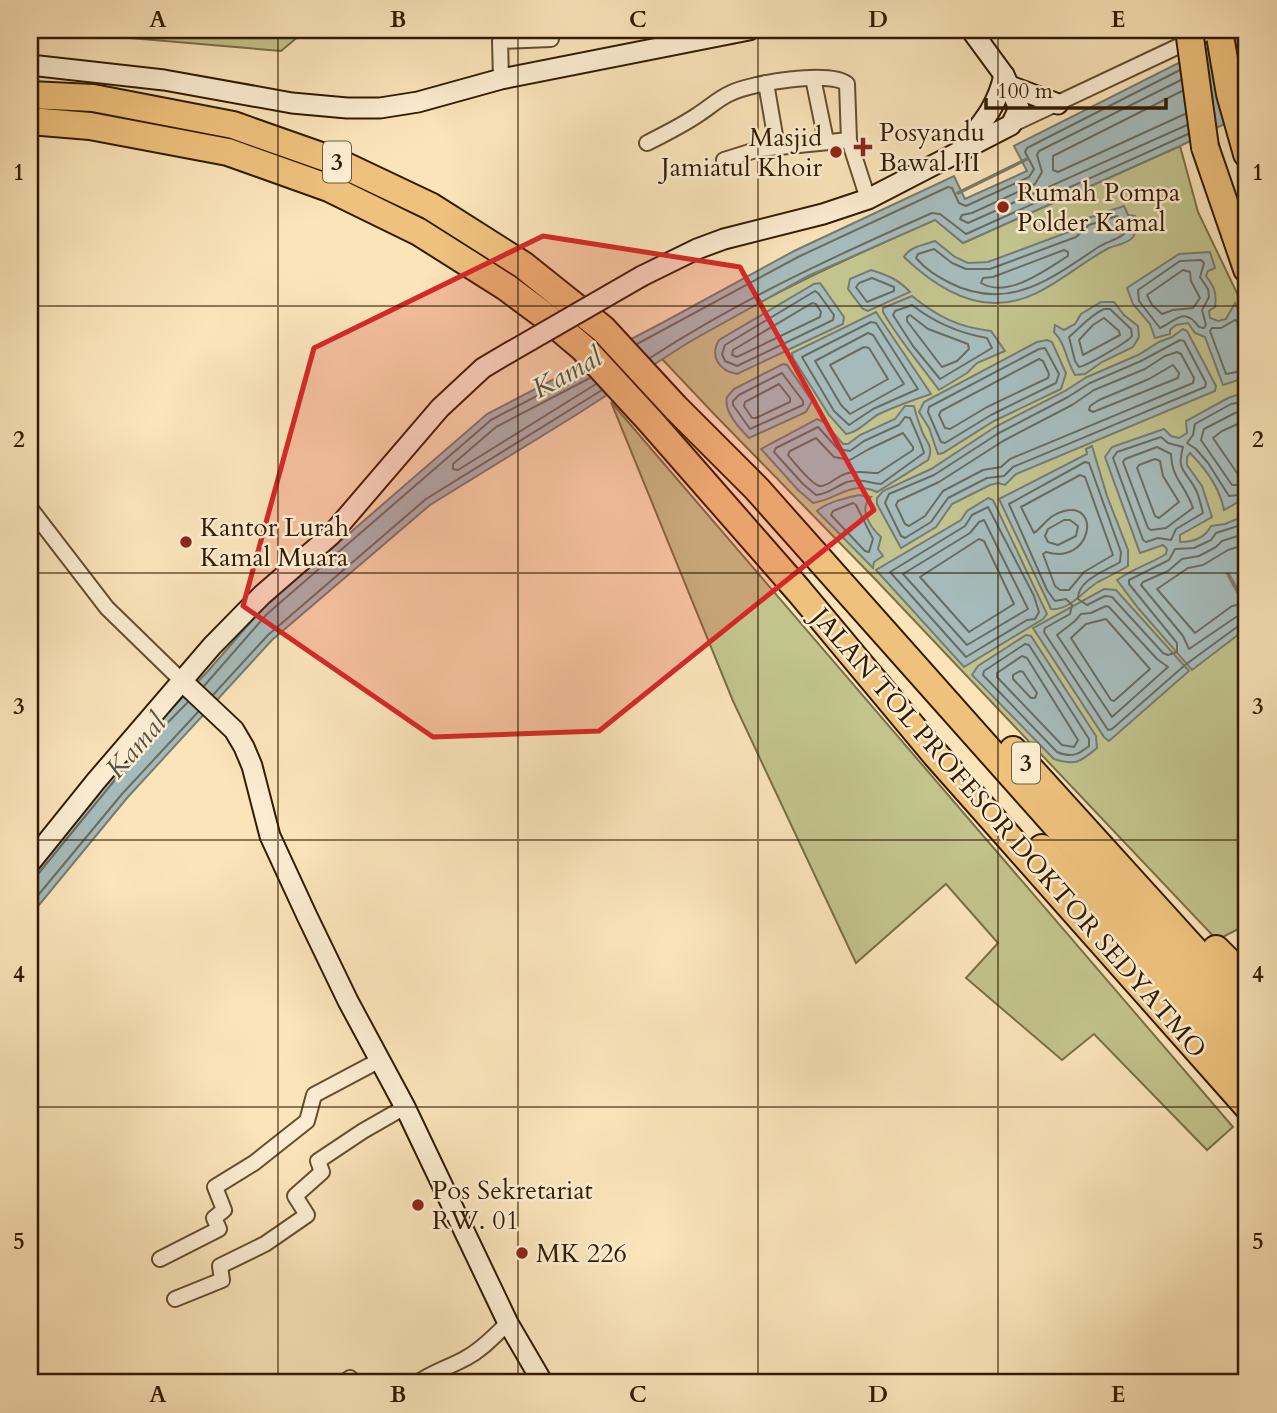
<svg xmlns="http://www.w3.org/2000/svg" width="1277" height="1413" viewBox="0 0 1277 1413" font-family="Cardo,serif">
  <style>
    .green { fill: #c2c38d; stroke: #7a6f46; stroke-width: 2 }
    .water { fill: #a5bbbb; stroke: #777b70; stroke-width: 2 }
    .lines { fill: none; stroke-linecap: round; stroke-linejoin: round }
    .shore { stroke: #6c6b5e; stroke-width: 2 }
    .stream { stroke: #777b70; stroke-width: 3.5 }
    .minor-casing { stroke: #644d2e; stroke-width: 18 }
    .secondary-casing { stroke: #321b00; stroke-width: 23 }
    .motorway-casing { stroke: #321b00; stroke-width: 30 }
    .minor { stroke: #fcedd2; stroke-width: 14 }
    .secondary { stroke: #fcedd2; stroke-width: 19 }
    .motorway { stroke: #eec27d; stroke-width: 26 }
    .secondary-bridge-casing { stroke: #321b00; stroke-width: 23; stroke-linecap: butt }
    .motorway-bridge-casing { stroke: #321b00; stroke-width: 30; stroke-linecap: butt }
    .secondary-bridge { stroke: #fcedd2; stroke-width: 19 }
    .motorway-bridge { stroke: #eec27d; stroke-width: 26 }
    .marked { fill: #d62828; fill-opacity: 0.2; stroke: #d62828; stroke-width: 5; stroke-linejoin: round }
    .grid { fill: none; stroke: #321b00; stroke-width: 2; stroke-opacity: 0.55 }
    .poi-dot { fill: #8f2418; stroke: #fcedd2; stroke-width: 2.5 }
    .labels { text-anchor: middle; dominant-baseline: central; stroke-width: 5; stroke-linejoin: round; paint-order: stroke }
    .shield { fill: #fcedd2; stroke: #6f5a3f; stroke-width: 2 }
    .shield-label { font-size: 24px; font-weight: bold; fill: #321b00 }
    .poi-label { font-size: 26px; fill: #321b00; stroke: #fcedd2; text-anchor: start }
    .street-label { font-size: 26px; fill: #321b00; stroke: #fcedd2 }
    .water-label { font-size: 28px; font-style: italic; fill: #5a5341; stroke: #fcedd2 }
    .neatline { fill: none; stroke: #321b00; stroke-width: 2.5 }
    .grid-label { font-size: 23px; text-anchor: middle; font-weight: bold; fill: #321b00 }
  </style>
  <rect width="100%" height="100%" fill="#fbe4ba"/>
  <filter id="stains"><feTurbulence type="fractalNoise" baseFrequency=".00286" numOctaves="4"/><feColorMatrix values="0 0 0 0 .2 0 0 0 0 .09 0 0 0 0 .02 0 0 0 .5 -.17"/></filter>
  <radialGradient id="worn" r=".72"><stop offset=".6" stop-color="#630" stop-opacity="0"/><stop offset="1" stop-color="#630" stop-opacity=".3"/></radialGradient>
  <g class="green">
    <path d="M36,30H306L281,51Z"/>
    <path d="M1180,146L1198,212L1247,314V936L1240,928L1217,940L875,579L715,415L662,359C748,303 842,261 936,219L963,243Z"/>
    <path d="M611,402L1233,1127L1207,1150L1094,1034L1062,1060L966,978L998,943L946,884L856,963L733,701Z"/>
  </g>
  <g class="water">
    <path d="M1244,30H1247V113L1180,146L963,243L935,220L808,276L689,342L576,415L430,505L272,640L127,798L30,916V873L127,755L208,671L262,609L487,414L662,323L794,251L954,176L965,199L1027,171L1014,146Z"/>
    <path d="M1124,206L1128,215L1135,216C1137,222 1137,231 1133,237C1128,244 1116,245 1109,248C1072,267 1038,305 993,303C959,302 928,280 904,257C909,247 924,245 935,241L955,257L968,263L988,262L1074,230L1085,219Z"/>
    <path d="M1210,252L1215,268L1208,271L1206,276C1214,286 1217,293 1215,307L1209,311L1210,318L1218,321L1226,319L1235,303L1247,324V377L1223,385L1205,337L1195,333L1188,323L1176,325L1170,330V334L1155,338L1150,324L1133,304L1127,288L1179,254Z"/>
    <path d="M871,270C887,275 898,279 910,292L868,311L863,309L848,289L850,279Z"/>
    <path d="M820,283L844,317L843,324L737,374C720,371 709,357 719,340L814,284Z"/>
    <path d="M912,296C938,317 958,327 991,331L1005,351L977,363L967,373L939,390C920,364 899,340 883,312V308Z"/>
    <path d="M1101,302H1114L1124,315L1138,326L1139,337L1133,347L1102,362L1085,374L1075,375C1066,361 1066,344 1054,332L1055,325L1064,330L1075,324L1081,314Z"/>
    <path d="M876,312L931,394C913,400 896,406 879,414C868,420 859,432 846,434L829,415L793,358L792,353Z"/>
    <path d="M1183,329L1187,331L1216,386L1215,391L1016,474L1005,485L998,483L990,485L952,504L936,527L901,548L877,504V498L883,491L931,469L995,427L1065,391L1087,377L1138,355L1159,342L1172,337Z"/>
    <path d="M1047,340L1052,342L1066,373L1061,389L994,421L943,453L938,454L929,428L919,412L924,402L1037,342Z"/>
    <path d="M783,364L787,365L812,401L806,412L749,438C739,428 723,411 727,397L734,389Z"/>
    <path d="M1243,393L1247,396V500L1240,501L1224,510C1220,489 1205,468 1190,453L1187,457V465L1202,486L1212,517L1180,535V542C1192,542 1205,538 1211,526L1225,524L1247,515V605L1229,574H1227L1247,610V628L1192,670L1138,608L1117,580C1132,569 1150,564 1166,554L1167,549L1163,545L1140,553L1105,457L1112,447L1164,429L1171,436L1179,438L1187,433L1186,421L1228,398Z"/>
    <path d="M905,406H914C916,414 918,421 921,428C924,441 935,445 928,460L877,492C850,480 839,499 813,503L798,490L761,449L817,419L824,422L843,444H848L860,435L895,419Z"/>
    <path d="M1092,446L1107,496L1128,550V566C1118,572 1108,577 1098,582C1084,590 1070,611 1051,609L999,499L1087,454L1086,449Z"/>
    <path d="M859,495L871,497C858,509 870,527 881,537L878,549L883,556L874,562L873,568L817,511C827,502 846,498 859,495Z"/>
    <path d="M988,498L993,500L1047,614L1043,619L964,667L876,570L961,520L967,511Z"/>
    <path d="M1104,589L1116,590L1189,671L1109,741L1104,737L1033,628Z"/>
    <path d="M1026,635L1031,636L1096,736L1097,748C1080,762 1076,766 1054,759L972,675L978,666Z"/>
  </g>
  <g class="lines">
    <g class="shore">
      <path d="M1181,80L1039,151L1037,155L1042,172L1035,184L972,213L962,215L960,219L968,223L1187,125"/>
      <path d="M1182,91L1053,156V170L1058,172L1185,114"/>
      <path d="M1117,216L1129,224C1127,239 1108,240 1097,248C1049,280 1008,312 950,283C937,276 926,270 916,258L918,254L934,249L952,263L966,269H990L1076,237L1089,225Z"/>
      <path d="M1064,250L1068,252V256C1045,270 1008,299 981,283L983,278L993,277Z"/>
      <path d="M1180,261L1201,260L1204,263L1200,277L1208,289L1209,297L1202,310L1206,325L1204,328L1199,327C1184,306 1176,321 1160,328L1139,301L1138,290Z"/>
      <path d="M1183,270L1190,272L1191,281L1200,298L1193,308L1173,310L1162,314L1152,305L1147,295Z"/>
      <path d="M872,278L894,287V291L867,302L856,287L859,283Z"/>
      <path d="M815,291L818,293L834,315L833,320L737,366L725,361L722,354L725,345Z"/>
      <path d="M812,303L816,304L821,312L820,317L737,357L732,355L733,350Z"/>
      <path d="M912,305C935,323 958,333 987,338L992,348L940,379L913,346L893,315L895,311Z"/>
      <path d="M1104,309H1110L1131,329L1132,336C1128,342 1086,366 1079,367L1075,361L1069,337C1081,327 1089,316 1104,309Z"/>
      <path d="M910,315L928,329L968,344L969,349L957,361L942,367L907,321V317Z"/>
      <path d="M1104,318L1119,331L1120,335L1083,355L1079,340L1093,325Z"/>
      <path d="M871,322L876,323L918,389L873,409L849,425L834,411L802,357Z"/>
      <path d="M1247,326L1235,320L1221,328H1212L1210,331L1226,374L1247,370"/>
      <path d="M868,333L873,335L904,384L850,414L841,405L815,361Z"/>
      <path d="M1180,340L1184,341L1206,383L1205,387L1013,467L1004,476L987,478L948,498L931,522L905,538L901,536L885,503L889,494L934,475L999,433L1068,397L1090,383L1141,361Z"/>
      <path d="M637,344L798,257L948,187L952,188L959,203L966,206L1029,177L1034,169L1025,152L1027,148L1180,70"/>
      <path d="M864,347L869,348L888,379L851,400L830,365Z"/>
      <path d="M1045,348L1059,374L1056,383L991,415L945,443L941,442L928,412L929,407L1039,349Z"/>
      <path d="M1177,352L1181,354L1194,378L1193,383L1010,459L1001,467L983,470L943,491L925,516L909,526L905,524L896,505L898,501L939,482L1003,441L1072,405L1094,390L1145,369L1165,356Z"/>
      <path d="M650,358C739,300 835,256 932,213L940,214L966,234L1188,134"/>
      <path d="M1039,359L1043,361L1049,374L1048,378L987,407L950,429L945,428L939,415L941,411Z"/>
      <path d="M1173,365L1179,373L1178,378L1093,412L1089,410L1090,406L1099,400L1149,379Z"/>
      <path d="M782,373L803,401V405L750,429L733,405V401L739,395Z"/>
      <path d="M590,378L496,427L453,464V469L458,470L596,384"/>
      <path d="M779,384L790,398V402L756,418H752L744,406L745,402Z"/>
      <path d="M1247,401L1231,404L1195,424L1193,435L1187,443L1196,449L1208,463L1229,496L1247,494"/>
      <path d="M1247,410L1235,413L1204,429L1201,440L1232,485H1247"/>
      <path d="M905,417L910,418C913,425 923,447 924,453L881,484C869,483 860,478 847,482C836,486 829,494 816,495L803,484L774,452L776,448L818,427L838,449L850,451L864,441L899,425Z"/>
      <path d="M1247,420L1222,431L1213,438L1237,473L1247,474"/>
      <path d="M903,433L913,447V450L878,473C867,473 857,470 845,474C837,476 828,487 820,486C812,485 793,461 788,455L790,451L816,438L834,457L850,460L869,449Z"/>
      <path d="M1161,437L1168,443L1183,447C1176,471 1186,470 1196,490C1199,496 1201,505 1203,513L1176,529L1171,540L1158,538L1146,542L1143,540L1113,458L1117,452Z"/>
      <path d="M1157,447L1171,454C1172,480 1185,484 1193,508L1166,528L1151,530L1148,528L1123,462L1125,459Z"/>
      <path d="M1155,459L1160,461L1163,476L1179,502L1159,518L1155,516L1137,468L1139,465Z"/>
      <path d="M1080,475L1085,477L1113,555L1084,572L1069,590H1060L1055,586L1043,554L1046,552C1091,566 1102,502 1064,511C1048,515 1044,526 1034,533L1021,507Z"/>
      <path d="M853,503L856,505L873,539L869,552L865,551L831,515L833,511Z"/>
      <path d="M988,507L1034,596L1039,612L1035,619L1027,620L966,657L890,572L965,526L972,515Z"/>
      <path d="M984,520L1028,609L967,645L903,574L970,533L979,522Z"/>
      <path d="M1070,520L1078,526L1076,536L1058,545L1048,542L1045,536L1048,529L1064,520Z"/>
      <path d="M1247,523L1216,533L1211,540L1194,548L1175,549L1169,560L1129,580V584L1177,643V652L1168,655L1163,653L1112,597L1105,596L1087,605L1078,599C1077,580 1106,571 1120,562L1121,552L1089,463L1085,462L1009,504L1047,590L1055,601L1066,599L1072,605L1070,614L1045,628L1044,632L1108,730L1112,729L1185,665L1241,624L1247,623"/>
      <path d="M1247,533L1222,541L1216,547L1199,556L1182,559L1168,571L1143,582L1141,585L1183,636L1189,649L1236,617L1247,614"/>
      <path d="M979,539L984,541L1014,604L969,632L920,577Z"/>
      <path d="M1247,544L1228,550L1203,565L1188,568L1157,589L1195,633L1232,606L1247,603"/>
      <path d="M1106,606L1109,607L1157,659L1168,667L1112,717L1057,635L1075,621L1081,614L1091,613Z"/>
      <path d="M1106,619L1150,669L1114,701L1111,700L1071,638L1086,624Z"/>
      <path d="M1025,644L1029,645L1089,739V746C1078,755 1071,758 1057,752L983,675L984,671Z"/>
      <path d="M1022,656L1027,658L1078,740L1074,747L1062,745L997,677V673Z"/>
      <path d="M1020,671L1023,672L1037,693L1035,698H1031L1013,679V675Z"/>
      <path d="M204,686L267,614L491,420L584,371"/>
      <path d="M213,695L268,635L426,499L602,390"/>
      <path d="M30,877L38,874L132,759L188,702"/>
      <path d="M30,905L122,794L198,712"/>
    </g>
    <path class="stream" d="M958,193L1027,159"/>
    <defs>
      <g id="minor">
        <path d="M813,78L826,141"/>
        <path d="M501,79L500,41L551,39"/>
        <path d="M766,83L777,147"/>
        <path d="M1011,125L1213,30"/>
        <path d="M647,143C665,134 683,125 699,114C710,107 719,98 731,93C751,83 830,70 847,84L849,140"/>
        <path d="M724,160L759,149L849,140L868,199"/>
        <path d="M30,508L107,608L182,681"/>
        <path d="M160,1259L219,1229L214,1218L224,1210L215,1187L254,1163L307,1121L314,1095L380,1060"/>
        <path d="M175,1299L222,1280L220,1266L265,1244L307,1215L295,1196L322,1172L318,1161L363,1131L405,1107"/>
        <path d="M343,1383L350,1378L355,1383"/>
        <path d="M417,1383C433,1372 450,1367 466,1358C483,1349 495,1335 508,1323"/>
      </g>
      <g id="secondary">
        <path d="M30,65L164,80L292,103L347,108H380L418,102L501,79L749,30"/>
        <path d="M1010,86L1058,104"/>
        <path d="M961,149C981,124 997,108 1004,75"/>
        <path d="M642,276L697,249L724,239L823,214L868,199L1011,125L1019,108L1004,75L971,30"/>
        <path d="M182,681L234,730L244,747L252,766L270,836L307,916L348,1001L405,1107L508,1323L543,1383"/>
        <path d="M30,863L96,781L212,646L262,595L331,535L440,408L483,368L510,352"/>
      </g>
      <g id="motorway">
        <path d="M1219,30L1230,94L1247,154"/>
        <path d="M30,95L93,98L233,125L335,161L430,206L523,265L603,329L675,407L757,489L1247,1040"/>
        <path d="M30,121L90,126L228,152L329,188L419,232L506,287L545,316L583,348L651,422L799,591L935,754L1247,1106"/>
        <path d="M1205,147L1247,269"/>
        <path d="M1013,750L1247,1008"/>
        <path d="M1042,848L1247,1076"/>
        <path d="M1216,949L1247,980"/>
      </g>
    </defs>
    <use href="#minor" class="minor-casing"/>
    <use href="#secondary" class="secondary-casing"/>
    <use href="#motorway" class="motorway-casing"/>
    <use href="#minor" class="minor"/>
    <use href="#secondary" class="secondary"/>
    <use href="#motorway" class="motorway"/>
    <defs>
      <path id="secondary-bridge" d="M510,352L642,276"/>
      <path id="motorway-bridge" d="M1189,30L1205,147"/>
    </defs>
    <use href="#secondary-bridge" class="secondary-bridge-casing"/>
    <use href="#motorway-bridge" class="motorway-bridge-casing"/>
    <use href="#secondary-bridge" class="secondary-bridge"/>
    <use href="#motorway-bridge" class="motorway-bridge"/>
  </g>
  <path class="marked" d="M543,236L740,267L874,510L599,731L433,737L243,606L314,348Z"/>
  <path class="grid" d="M278,30V1383M518,30V1383M758,30V1383M998,30V1383M30,306H1247M30,573H1247M30,840H1247M30,1107H1247"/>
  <g class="poi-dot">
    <path d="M859.5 136.5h7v7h7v7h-7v7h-7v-7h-7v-7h7z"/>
    <circle cx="836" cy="152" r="7"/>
    <circle cx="1003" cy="207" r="7"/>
    <circle cx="186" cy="542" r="7"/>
    <circle cx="418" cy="1205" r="7"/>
    <circle cx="522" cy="1253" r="7"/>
  </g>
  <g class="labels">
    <g class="shield">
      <rect x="323" y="141.5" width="28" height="41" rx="5"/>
      <rect x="1012" y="742.5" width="28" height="41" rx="5"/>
    </g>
    <g class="shield-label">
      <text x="337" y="162">3</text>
      <text x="1026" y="763">3</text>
    </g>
    <g class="poi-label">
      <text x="879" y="132">Posyandu<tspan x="879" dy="30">Bawal III</tspan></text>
      <text x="822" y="137" text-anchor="end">Masjid<tspan x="822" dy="30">Jamiatul Khoir</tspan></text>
      <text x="1017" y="192">Rumah Pompa<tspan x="1017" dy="30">Polder Kamal</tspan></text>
      <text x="200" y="527">Kantor Lurah<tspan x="200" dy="30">Kamal Muara</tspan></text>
      <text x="432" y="1190">Pos Sekretariat<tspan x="432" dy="30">RW. 01</tspan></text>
      <text x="536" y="1253">MK 226</text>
    </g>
    <g class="street-label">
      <text transform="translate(1009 833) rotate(49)">JALAN TOL PROFESOR DOKTOR SEDYATMO</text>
    </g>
    <g class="water-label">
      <text transform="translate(567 373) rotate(-29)">Kamal</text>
      <text transform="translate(136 746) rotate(-49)">Kamal</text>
    </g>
  </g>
  <rect width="1277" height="1413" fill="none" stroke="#fbe4ba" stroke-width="77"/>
  <path d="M986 98v10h180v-10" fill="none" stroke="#321b00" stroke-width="3.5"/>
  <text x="997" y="98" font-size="21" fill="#321b00" stroke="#fcedd2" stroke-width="5" paint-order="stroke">100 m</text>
  <rect x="38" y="38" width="1200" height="1336" class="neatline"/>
  <g class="grid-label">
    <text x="158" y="27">A</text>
    <text x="398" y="27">B</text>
    <text x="638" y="27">C</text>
    <text x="878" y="27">D</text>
    <text x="1118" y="27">E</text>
    <text x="19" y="180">1</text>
    <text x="1258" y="180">1</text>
    <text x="19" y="447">2</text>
    <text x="1258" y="447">2</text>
    <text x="19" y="714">3</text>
    <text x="1258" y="714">3</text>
    <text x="19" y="982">4</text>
    <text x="1258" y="982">4</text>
    <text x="19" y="1249">5</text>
    <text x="1258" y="1249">5</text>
    <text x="158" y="1402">A</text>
    <text x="398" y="1402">B</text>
    <text x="638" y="1402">C</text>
    <text x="878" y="1402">D</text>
    <text x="1118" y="1402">E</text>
  </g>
  <rect width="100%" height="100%" filter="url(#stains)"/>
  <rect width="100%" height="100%" fill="url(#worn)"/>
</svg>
